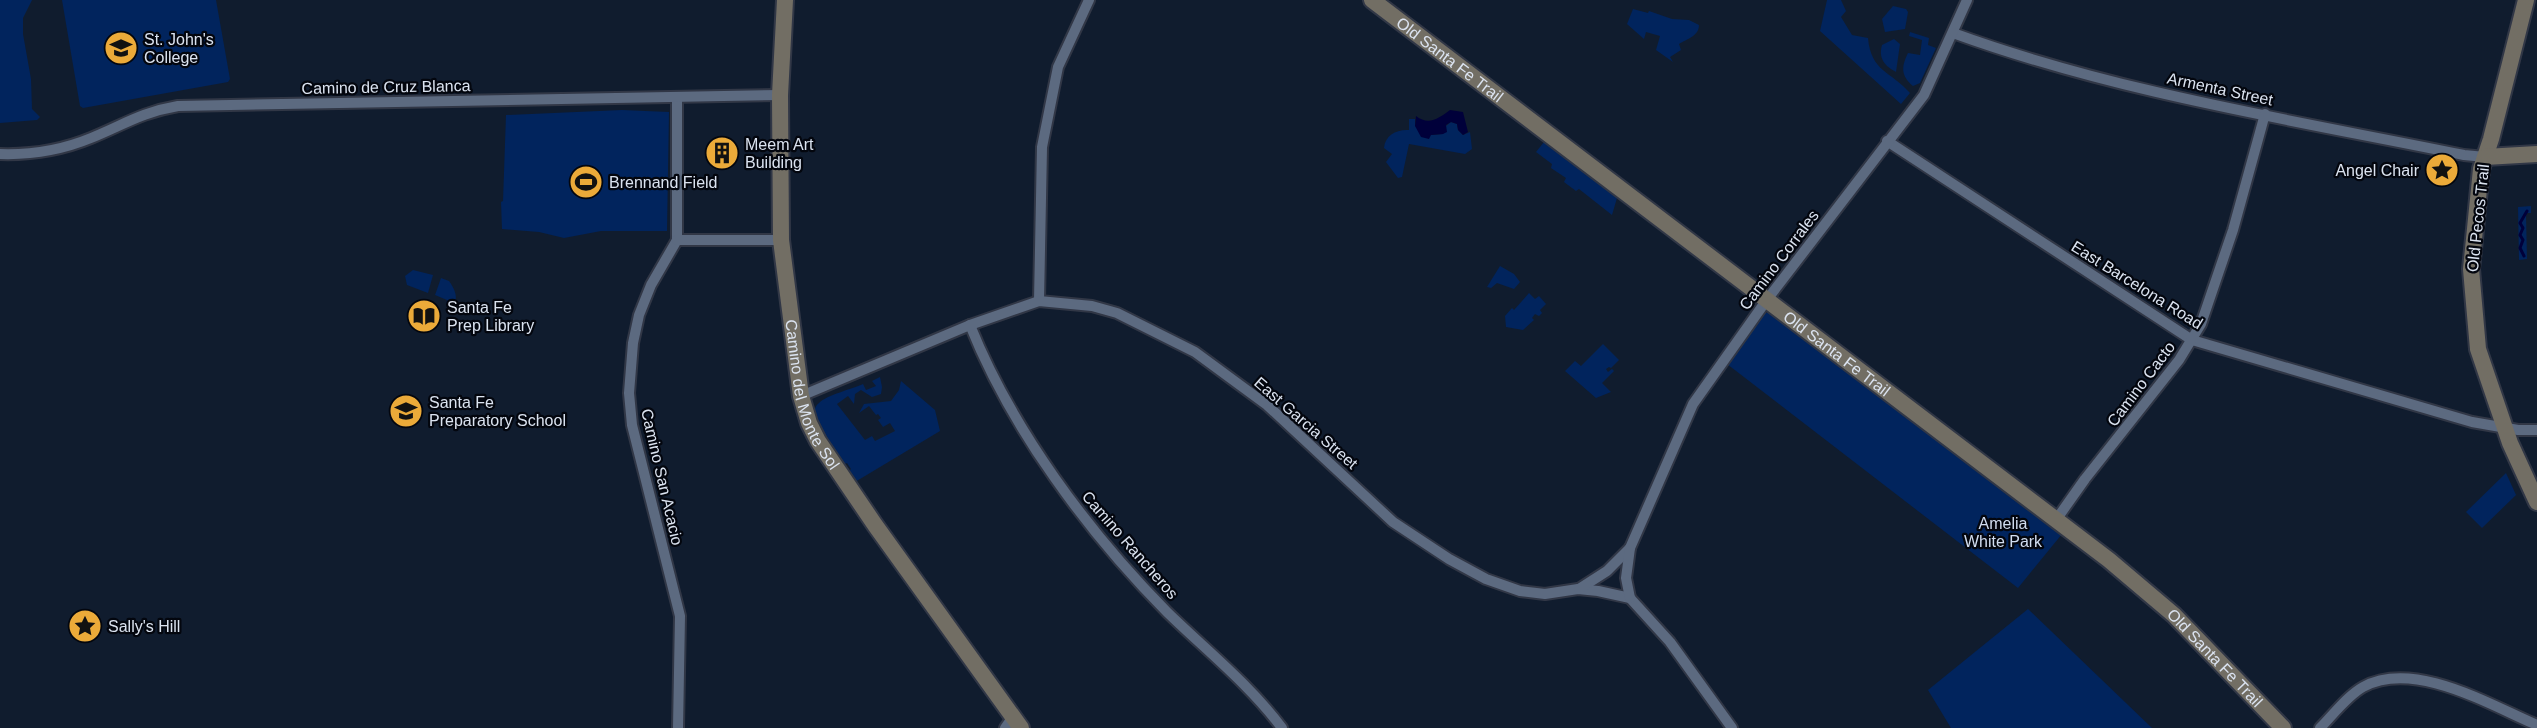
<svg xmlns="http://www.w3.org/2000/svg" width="2537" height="728" viewBox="0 0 2537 728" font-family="Arial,sans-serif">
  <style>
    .green { fill: #01245d }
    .water { fill: #00003a }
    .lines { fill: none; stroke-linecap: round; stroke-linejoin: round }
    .stream { stroke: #00003a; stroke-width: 3 }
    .street-casing { stroke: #313746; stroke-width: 14 }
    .secondary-casing { stroke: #313746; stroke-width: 20 }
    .street { stroke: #5c6a80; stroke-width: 10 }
    .secondary { stroke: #726e64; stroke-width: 16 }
    .labels { text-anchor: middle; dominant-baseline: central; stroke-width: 4.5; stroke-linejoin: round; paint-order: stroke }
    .poi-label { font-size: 16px; fill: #dbe3f0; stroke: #03060e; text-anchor: start }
    .street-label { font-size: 16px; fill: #dbe3f0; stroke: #03060e }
    .park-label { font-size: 16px; fill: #d1ddf0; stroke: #03060e }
  </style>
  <rect width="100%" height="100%" fill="#101c2e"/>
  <g class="green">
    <path d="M0,0H32L23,18V34L31,79L32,109L40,117L37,120L0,123Z"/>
    <path d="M62,0H216L230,79L228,82L83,108L80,106Z"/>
    <path d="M1827,0H1841L1846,11L1841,17L1852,35L1868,38C1871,72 1891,71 1910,93L1901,104L1820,31Z"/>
    <path d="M1893,6L1906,9L1908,12L1905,29L1885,32L1882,19Z"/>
    <path d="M1633,9L1648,13L1649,11L1672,19L1689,20L1699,25C1699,36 1687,39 1679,44L1681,50L1670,57L1673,62L1656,50L1660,36L1646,32L1644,39L1627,24Z"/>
    <path d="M1910,32L1929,38L1928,45L1936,48L1920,83L1913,86C1901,76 1901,67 1908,53L1920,55L1922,40L1909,36Z"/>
    <path d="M1894,39L1900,44L1896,72C1885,66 1878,59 1882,45Z"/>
    <path d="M622,110L669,112L667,231H601L564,238L539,232L502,229L501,202L503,201L506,115Z"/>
    <path d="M1409,119H1415V126L1431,135L1443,134L1446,126L1451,122L1457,124L1458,130L1463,135L1470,132L1472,149L1465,154L1409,144L1402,177L1398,178L1386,162L1392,154L1384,148C1385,135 1397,129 1409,130Z"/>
    <path d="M1544,142L1617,198L1612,215L1579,189L1576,191L1564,182L1566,178L1551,168L1552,164L1536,152Z"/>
    <path d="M2531,206V213H2526L2527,259L2519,260L2518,207Z"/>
    <path d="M1500,266L1514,274L1520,282L1514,289L1497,283L1491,288L1487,287Z"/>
    <path d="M413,270L433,275L428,293L407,285L405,276Z"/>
    <path d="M441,278L449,281C455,289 461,302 449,307V305L446,304L447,300L435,295Z"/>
    <path d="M1529,293L1535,299L1539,296L1546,304L1540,310L1542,313L1539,316L1535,314L1532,318L1534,320L1523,330L1506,327L1505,316L1512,308L1514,310Z"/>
    <path d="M1772,311L2062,534L2018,588L1727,364L1763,314Z"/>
    <path d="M1603,344L1619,360L1611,368L1609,367L1606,369L1608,372L1612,369L1614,371L1602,383L1611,392L1596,398L1565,371L1575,361L1581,366Z"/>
    <path d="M880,377L882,387L881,394L872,397L861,390L855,394L854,404L848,396L837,404L865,440L872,436L875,441L895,431L890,423L883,427L878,420L881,418L878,414L876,415L869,406L859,413L864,404L891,401L899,390L901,381L935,410L940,431L855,482L848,472L851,469L847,463L842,465C833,451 802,417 819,403C827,395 852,389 863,384L866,390L876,386L872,381Z"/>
    <path d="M2506,473L2516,495L2482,528L2466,512Z"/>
    <path d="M2028,609L2152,728H1951L1928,690Z"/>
  </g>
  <path class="water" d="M1450,110L1463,112L1468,132L1463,135L1458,130L1457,124L1451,122L1446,125L1447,132L1443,134L1431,135L1429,139L1421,137L1415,126L1416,116C1429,126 1439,118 1450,110Z"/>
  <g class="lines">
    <path class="stream" d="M2524,256L2520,248L2523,240L2520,235L2523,228L2520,223L2527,211"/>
    <defs>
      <g id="street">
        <path d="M1953,33C2118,93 2293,120 2464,155L2485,157"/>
        <path d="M677,98V240L651,285L639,315L633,343L629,393L632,425L680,616L678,728"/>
        <path d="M1887,141L2192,340L2472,422L2518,430H2537"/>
        <path d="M0,154C31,155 62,150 91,138C123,125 142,112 178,106L780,95"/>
        <path d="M677,240H781"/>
        <path d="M1039,301L1042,147L1058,67L1089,0"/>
        <path d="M970,325C1012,430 1089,533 1167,612C1206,650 1249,684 1282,728"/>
        <path d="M801,396L970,325L1039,301L1092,306L1117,313L1195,352L1267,405L1393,522L1449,559L1486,579L1520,591L1545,594L1578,589L1598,591L1630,598L1670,642L1732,728"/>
        <path d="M2056,520L2085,479L2179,360L2201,324L2233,230L2265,114"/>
        <path d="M1579,589L1607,571L1630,548"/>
        <path d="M1630,598L1626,578L1630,548L1693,404L1766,301L1924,95L1967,0"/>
        <path d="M1005,728L1012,718"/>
        <path d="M2320,728C2333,715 2347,696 2363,687C2414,659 2490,705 2537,725"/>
      </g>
      <g id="secondary">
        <path id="s1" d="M785,0L780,95L781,240L801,396L809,423L818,441L875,525L1021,728"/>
        <path id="s2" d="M1372,0L2109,560L2174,615L2283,728"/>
        <path d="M2526,0L2491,139L2481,169L2471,269L2478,349L2510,443L2537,502"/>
        <path d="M2485,157L2537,154"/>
      </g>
    </defs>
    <use href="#street" class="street-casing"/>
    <use href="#secondary" class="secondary-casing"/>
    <use href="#street" class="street"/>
    <use href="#secondary" class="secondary"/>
  </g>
  <defs>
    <symbol id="university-disc" viewBox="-11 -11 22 22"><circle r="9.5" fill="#ebaa39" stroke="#03060e"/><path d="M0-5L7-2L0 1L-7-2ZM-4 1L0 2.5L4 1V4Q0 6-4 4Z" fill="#111"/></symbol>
    <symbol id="building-disc" viewBox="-11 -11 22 22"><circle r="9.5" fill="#ebaa39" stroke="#03060e"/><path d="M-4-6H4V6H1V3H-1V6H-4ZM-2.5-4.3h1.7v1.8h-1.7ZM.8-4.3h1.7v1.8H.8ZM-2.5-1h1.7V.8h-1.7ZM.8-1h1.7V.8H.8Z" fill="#111"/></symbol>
    <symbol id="sight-disc" viewBox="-11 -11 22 22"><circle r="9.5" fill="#ebaa39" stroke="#03060e"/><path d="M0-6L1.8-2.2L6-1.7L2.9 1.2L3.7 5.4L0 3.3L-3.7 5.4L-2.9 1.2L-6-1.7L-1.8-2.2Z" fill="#111"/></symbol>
    <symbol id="stadium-disc" viewBox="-11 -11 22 22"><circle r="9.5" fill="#ebaa39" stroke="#03060e"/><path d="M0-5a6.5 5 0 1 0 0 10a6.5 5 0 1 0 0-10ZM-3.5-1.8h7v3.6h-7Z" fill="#111"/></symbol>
    <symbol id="library-disc" viewBox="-11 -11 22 22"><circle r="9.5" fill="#ebaa39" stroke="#03060e"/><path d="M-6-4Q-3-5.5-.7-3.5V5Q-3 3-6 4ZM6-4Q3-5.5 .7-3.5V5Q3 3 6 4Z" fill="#111"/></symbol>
    <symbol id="school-disc" viewBox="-11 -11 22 22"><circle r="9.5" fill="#ebaa39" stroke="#03060e"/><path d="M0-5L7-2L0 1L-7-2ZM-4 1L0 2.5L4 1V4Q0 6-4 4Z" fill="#111"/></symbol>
  </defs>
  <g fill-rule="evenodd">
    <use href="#university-disc" x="102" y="29" width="38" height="38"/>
    <use href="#building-disc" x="703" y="134" width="38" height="38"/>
    <use href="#sight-disc" x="2423" y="151" width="38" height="38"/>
    <use href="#stadium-disc" x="567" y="163" width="38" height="38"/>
    <use href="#library-disc" x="405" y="297" width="38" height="38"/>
    <use href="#school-disc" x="387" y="392" width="38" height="38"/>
    <use href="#sight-disc" x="66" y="607" width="38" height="38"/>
  </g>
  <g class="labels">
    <g class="poi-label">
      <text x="144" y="39">St. John's<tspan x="144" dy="18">College</tspan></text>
      <text x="745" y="144">Meem Art<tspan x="745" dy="18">Building</tspan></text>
      <text x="2419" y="170" text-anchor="end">Angel Chair</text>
      <text x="609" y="182">Brennand Field</text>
      <text x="447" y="307">Santa Fe<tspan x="447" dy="18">Prep Library</tspan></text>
      <text x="429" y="402">Santa Fe<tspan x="429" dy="18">Preparatory School</tspan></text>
      <text x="108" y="626">Sally's Hill</text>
    </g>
    <g class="street-label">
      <text stroke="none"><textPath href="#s2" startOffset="98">Old Santa Fe Trail</textPath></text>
      <text transform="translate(386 87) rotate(-1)">Camino de Cruz Blanca</text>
      <text transform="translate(2220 89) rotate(12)">Armenta Street</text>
      <text transform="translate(2478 218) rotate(-84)">Old Pecos Trail</text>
      <text transform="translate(1779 260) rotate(-53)">Camino Corrales</text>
      <text transform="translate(2137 285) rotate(32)">East Barcelona Road</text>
      <text stroke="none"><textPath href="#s2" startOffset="584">Old Santa Fe Trail</textPath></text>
      <text transform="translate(2141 384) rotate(-53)">Camino Cacto</text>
      <text stroke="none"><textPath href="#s1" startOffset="399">Camino del Monte Sol</textPath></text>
      <text transform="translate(1306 423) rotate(41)">East Garcia Street</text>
      <text transform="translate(662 477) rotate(77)">Camino San Acacio</text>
      <text transform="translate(1130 545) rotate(49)">Camino Rancheros</text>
      <text stroke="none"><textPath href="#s2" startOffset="1070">Old Santa Fe Trail</textPath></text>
    </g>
    <g class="park-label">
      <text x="2003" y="523">Amelia<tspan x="2003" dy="18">White Park</tspan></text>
    </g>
  </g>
</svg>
